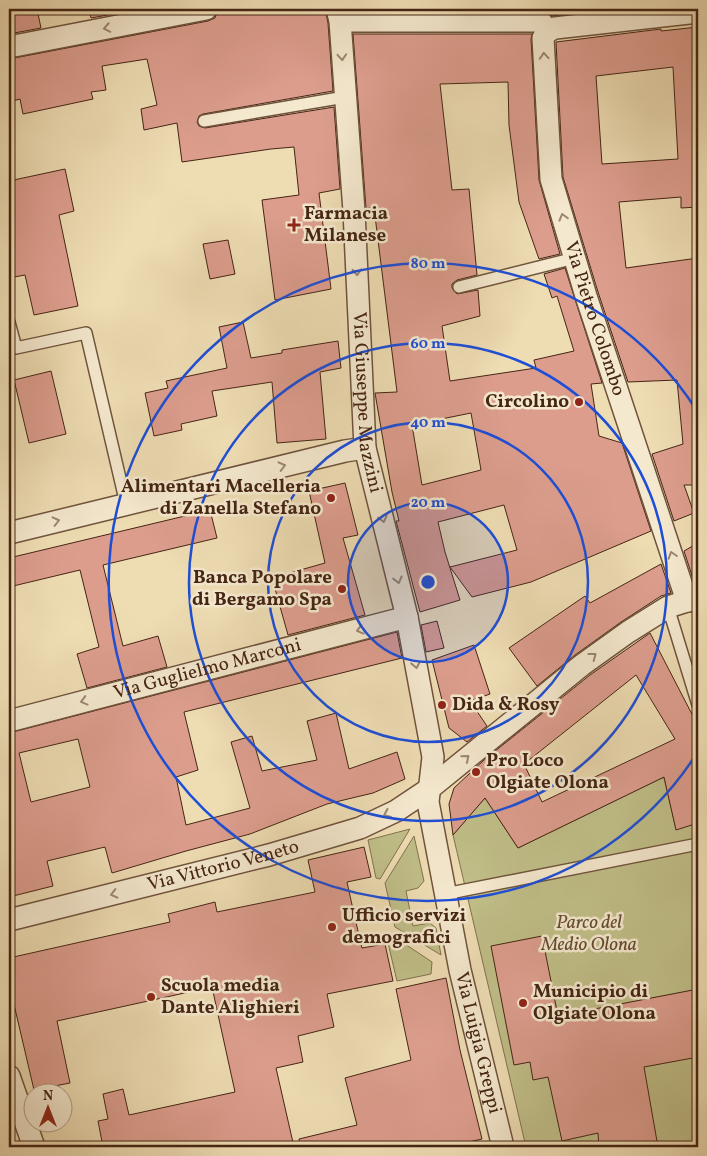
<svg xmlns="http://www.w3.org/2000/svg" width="707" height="1156" viewBox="0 0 707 1156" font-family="Vollkorn,serif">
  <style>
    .green { fill: #c0be88; stroke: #82724e }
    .building { fill: #dc9d8d; stroke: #452514; fill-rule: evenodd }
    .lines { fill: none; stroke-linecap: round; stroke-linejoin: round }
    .lane-casing { stroke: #6f533c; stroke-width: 14 }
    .street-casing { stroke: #6f533c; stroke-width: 24 }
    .lane { stroke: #f4e8ce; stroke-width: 11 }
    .street { stroke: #f4e8ce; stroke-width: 21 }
    .oneway { stroke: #9c8671 }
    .ring { fill: none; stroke: #1d4ed8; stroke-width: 2.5 }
    .poi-dot { fill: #8f2418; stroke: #f4e8ce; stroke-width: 2 }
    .labels { text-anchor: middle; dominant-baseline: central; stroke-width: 5; stroke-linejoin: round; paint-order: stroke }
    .poi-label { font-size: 19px; font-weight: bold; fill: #452514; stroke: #f4e8ce; text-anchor: start }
    .street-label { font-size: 19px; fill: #452514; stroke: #f4e8ce }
    .park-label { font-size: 19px; font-style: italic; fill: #644b31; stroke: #f4e8ce }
    .centre { fill: #1d4ed8; stroke: #f4e8ce; stroke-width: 2.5 }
    .ring-label { font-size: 15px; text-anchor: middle; font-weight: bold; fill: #1d4ed8; stroke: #f4e8ce; stroke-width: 5; stroke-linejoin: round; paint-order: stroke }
  </style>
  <rect width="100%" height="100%" fill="#eedcb3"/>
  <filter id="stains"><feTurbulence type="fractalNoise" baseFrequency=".004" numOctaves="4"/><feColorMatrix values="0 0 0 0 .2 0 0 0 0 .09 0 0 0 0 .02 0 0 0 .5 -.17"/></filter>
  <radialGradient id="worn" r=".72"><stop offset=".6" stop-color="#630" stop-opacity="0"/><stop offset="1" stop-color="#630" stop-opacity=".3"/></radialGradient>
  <g class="green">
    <path d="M662,778H664L676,829L698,823V1147H526L453,835L485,798L518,848Z"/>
    <path d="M410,829L380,879L376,878L368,840Z"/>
    <path d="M414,836L424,881L418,888L406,891L413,926L430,923L436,928L441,955L395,927L385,883Z"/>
    <path d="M393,936L432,962L431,974L397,981L388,943Z"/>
  </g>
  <g class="building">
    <path d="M9,9H37L41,28L9,34Z"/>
    <path d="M89,9H141L91,18Z"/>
    <path d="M218,9H325L328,23L333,91L203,114L199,116L197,122L199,126L205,128L334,107L340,189L319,193L331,289L275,300L262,200L299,195L294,147L271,149L182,162L177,123L144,130L141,109L157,105L147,59L102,66L106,90L91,92L93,99L23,114L20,99L9,102V59L208,21L215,18Z"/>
    <path d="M538,9H615L552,16L544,10Z"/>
    <path d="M698,27V207L681,208V197L619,202L626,268L698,258V485H684L694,513L674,521L652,454L683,444L677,380L628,382L598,292L563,177L556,42L661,29V31ZM673,67L678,159L602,164L596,76Z"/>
    <path d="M353,34H532L531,39L539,180L560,254L539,259L519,202L509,125L508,82L440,84L452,190L469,189L477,275L457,280L452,284V288L457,294L478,290L480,316L442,326L450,381L536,368L534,360L574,351L557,296L552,298L544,274L565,268L602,383L591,384L599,436L622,443L651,531L531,582L472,597L450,567L517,550L504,505L438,522L445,552L460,600L420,612L396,521H399L392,492L375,393L397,392L374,208H366ZM471,413L481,470L422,485L412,425Z"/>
    <path d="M65,169L74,211L59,215L78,306L34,315L25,275L14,277L9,255V181Z"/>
    <path d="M228,240L235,274L210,279L203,244Z"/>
    <path d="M243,322L251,358L282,353V350L338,341L341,368L320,372L326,439L277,443L272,382L212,391L217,416L181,424L182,430L154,436L145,393L168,388L166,381L227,368L219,327Z"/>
    <path d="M51,371L66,434L29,443L14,380Z"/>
    <path d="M345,483L358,535L343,538L365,615L288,635L272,578L325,563L309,491Z"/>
    <path d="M210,510L217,538L103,565L123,646L158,636L167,667L87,688L77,654L99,647L80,570L9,587V558Z"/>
    <path d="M698,543V588H696L684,551Z"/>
    <path d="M661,564L671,593L661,596L621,622L575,655L537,686L509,648L585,596L590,603Z"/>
    <path d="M437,621L444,648L426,652L421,625Z"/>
    <path d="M397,632L402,658L184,712L198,770L176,777L186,825L250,808L231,742L252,736L262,771L317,760L307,721L336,713L349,769L397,752L405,779L373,793L327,804L250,834L186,851L112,873L105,847L47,861L53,886L9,897V733ZM78,739L90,787L31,802L19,753Z"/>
    <path d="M650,633L696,722L697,729L698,728V823L676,830L664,777L518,848L485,798L453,835L449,804L454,788L484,760L590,675ZM636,675L675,739L542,802L524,764Z"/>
    <path d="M474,645L490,694L470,701L487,726L467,742L449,728L432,660Z"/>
    <path d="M364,847L371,877L347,882L354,914L362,948L385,944L393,981L327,994L334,1027L298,1036L303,1062L276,1068L294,1147H103L98,1121L108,1119L103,1094L123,1089L129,1115L235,1092L212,987L57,1021L70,1083L34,1090L9,983V958L170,922L168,914L215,902L217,912L315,892L308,860Z"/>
    <path d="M542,936L558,1016L698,989V1057L644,1067L658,1147H599L598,1133L562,1141L548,1077L533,1080L530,1062L514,1065L491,946Z"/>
    <path d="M446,978L460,1050L482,1139L447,1147H300L299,1139L357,1125L345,1078L411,1060L396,989Z"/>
  </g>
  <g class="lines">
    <defs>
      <g id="lane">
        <path d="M204,121L345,97"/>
        <path d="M459,287L575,258"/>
        <path d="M9,322L16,348L86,333L126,504"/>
        <path d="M668,607L698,705"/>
        <path d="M445,894L698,844"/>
      </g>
      <g id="street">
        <path id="s1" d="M337,9L340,21L354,211L365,448L407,617L433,757L428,802L460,970L503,1147"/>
        <path d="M340,21H536L541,22L548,31"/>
        <path id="s2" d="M548,31L543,38L551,179L586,296L687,601"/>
        <path d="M548,31L555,28L698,12"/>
        <path d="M9,47L206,9"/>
        <path d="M9,533L345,451L365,448"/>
        <path id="s3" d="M9,721L407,617"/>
        <path id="s4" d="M9,920L269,855L360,828L396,811L429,789L582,665L628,632L668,607L687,601L698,600"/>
        <path d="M9,1076L34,1147"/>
      </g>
    </defs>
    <use href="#lane" class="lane-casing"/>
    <use href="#street" class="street-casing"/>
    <use href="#lane" class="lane"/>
    <use href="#street" class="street"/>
  </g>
  <defs><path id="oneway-chevron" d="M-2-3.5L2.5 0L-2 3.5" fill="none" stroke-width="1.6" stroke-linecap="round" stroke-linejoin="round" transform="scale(1.25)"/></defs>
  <g class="oneway">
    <use href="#oneway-chevron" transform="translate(107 28) rotate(169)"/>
    <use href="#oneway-chevron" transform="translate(544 56) rotate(-94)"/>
    <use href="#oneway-chevron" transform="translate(342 57) rotate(86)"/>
    <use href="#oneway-chevron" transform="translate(563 217) rotate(-106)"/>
    <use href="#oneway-chevron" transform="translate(357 272) rotate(87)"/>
    <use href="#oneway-chevron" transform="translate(282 466) rotate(-14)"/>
    <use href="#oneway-chevron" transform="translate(383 519) rotate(76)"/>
    <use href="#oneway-chevron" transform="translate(56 521) rotate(-14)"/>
    <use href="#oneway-chevron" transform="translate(672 555) rotate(-108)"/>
    <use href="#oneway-chevron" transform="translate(398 580) rotate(76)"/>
    <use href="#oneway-chevron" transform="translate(360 630) rotate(165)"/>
    <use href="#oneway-chevron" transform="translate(593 656) rotate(-37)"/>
    <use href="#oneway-chevron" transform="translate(416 665) rotate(79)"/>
    <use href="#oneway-chevron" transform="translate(84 701) rotate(165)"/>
    <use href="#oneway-chevron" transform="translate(466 758) rotate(-40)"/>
    <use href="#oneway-chevron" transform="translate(387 814) rotate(155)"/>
    <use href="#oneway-chevron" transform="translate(114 894) rotate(166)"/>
  </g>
  <circle cx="428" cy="582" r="80" fill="#1d4ed8" fill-opacity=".12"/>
  <g class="ring">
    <circle cx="428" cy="582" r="80"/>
    <circle cx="428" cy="582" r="160"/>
    <circle cx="428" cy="582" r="239"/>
    <path d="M697 753A319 319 0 1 1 697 411"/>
  </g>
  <g class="poi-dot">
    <path d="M291.5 217.5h5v5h5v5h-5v5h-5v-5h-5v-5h5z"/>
    <circle cx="579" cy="402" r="5"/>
    <circle cx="331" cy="498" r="5"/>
    <circle cx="342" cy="589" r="5"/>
    <circle cx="442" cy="705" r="5"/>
    <circle cx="476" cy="772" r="5"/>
    <circle cx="332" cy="927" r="5"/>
    <circle cx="151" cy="997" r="5"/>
    <circle cx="523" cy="1003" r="5"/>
  </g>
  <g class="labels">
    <g class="poi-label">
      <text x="304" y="214">Farmacia<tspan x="304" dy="22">Milanese</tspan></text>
      <text x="569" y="402" text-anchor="end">Circolino</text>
      <text x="321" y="487" text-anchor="end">Alimentari Macelleria<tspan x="321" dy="22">di Zanella Stefano</tspan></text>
      <text x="332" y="578" text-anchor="end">Banca Popolare<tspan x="332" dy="22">di Bergamo Spa</tspan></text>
      <text x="452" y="705">Dida &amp; Rosy</text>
      <text x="486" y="761">Pro Loco<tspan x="486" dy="22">Olgiate Olona</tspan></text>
      <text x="342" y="916">Ufficio servizi<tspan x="342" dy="22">demografici</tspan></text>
      <text x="161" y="986">Scuola media<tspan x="161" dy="22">Dante Alighieri</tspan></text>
      <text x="533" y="992">Municipio di<tspan x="533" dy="22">Olgiate Olona</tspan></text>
    </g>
    <g class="street-label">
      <text stroke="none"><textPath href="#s2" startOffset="296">Via Pietro Colombo</textPath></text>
      <text stroke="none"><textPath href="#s1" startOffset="395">Via Giuseppe Mazzini</textPath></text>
      <text stroke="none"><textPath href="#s3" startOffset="205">Via Guglielmo Marconi</textPath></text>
      <text stroke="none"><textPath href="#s4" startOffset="221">Via Vittorio Veneto</textPath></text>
      <text stroke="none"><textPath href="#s1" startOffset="1048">Via Luigia Greppi</textPath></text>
    </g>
    <g class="park-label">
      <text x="589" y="923">Parco del<tspan x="589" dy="22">Medio Olona</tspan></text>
    </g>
  </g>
  <circle cx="428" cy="582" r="8" class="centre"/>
  <g class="ring-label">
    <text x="428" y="268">80 m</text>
    <text x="428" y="348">60 m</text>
    <text x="428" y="427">40 m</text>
    <text x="428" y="507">20 m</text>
  </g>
  <rect width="707" height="1156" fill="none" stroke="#eedcb3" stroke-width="30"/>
  <rect x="10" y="10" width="687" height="1136" fill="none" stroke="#452514" stroke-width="2.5"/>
  <rect x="15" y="15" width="677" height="1126" fill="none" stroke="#452514"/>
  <g transform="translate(48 1108)"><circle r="24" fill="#f4e8ce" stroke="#ae9a84"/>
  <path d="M0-4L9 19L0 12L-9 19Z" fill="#8f2418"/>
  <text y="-8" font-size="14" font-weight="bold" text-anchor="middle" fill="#452514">N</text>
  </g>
  <rect width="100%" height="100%" filter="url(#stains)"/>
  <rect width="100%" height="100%" fill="url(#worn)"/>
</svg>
